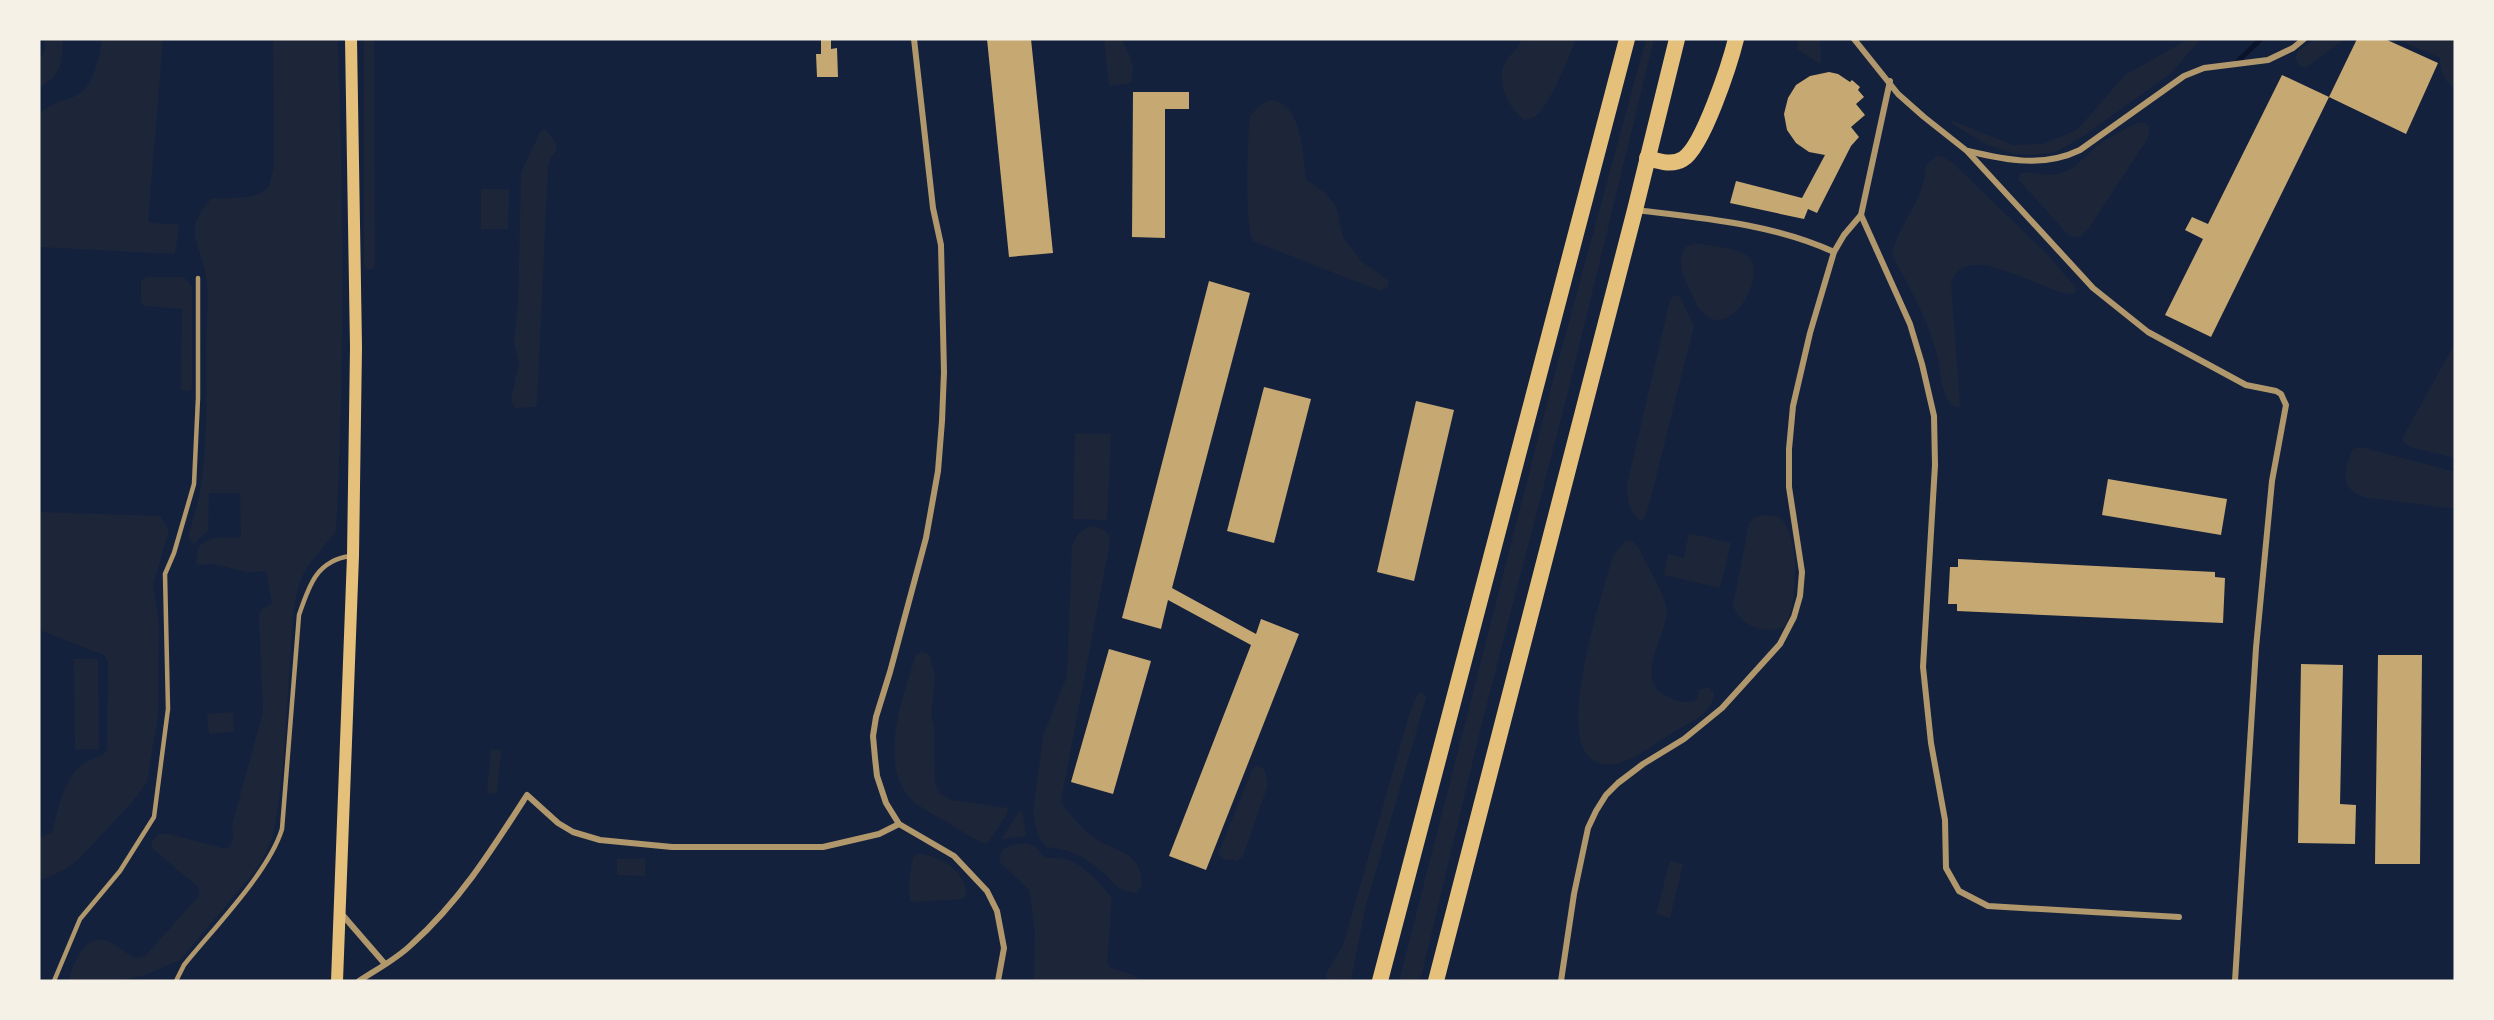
<svg xmlns="http://www.w3.org/2000/svg" width="2494" height="1020" viewBox="0 0 2494 1020" font-family="'DM Sans',sans-serif">
  <style>
    .green { fill: #1d2539 }
    .lines { fill: none; stroke-linecap: round; stroke-linejoin: round }
    .stream { stroke: #0b132b; stroke-width: 5 }
    .building { fill: #c6a872 }
    .service { stroke: #b1986c; stroke-width: 4.5 }
    .minor { stroke: #b1986c; stroke-width: 6 }
    .secondary { stroke: #e5c07b; stroke-width: 12 }
    .trunk { stroke: #e5c07b; stroke-width: 16 }
  </style>
  <rect width="100%" height="100%" fill="#14213d"/>
  <g class="green">
    <path d="M45,39H63C61,65 63,73 39,88V58L44,52Z"/>
    <path d="M102,39H163L148,220L150,223L177,224L179,227L175,254L39,247V114C55,100 62,103 77,95C95,86 99,56 102,39Z"/>
    <path d="M273,39H338C343,203 345,367 336,531C325,547 309,560 301,579C293,600 293,625 291,647C286,708 286,773 273,833C270,847 263,859 256,870L180,960L145,975L117,981H68C74,963 85,931 110,942C119,946 126,953 134,958L145,956L198,897L199,888L152,848V841L159,834H169L226,849C235,843 233,835 232,825L263,712L259,615L262,609L272,604L266,571L247,572L213,564L196,565L198,547C213,534 223,538 241,537L240,493H209L208,530L194,544L188,538C192,520 199,502 201,485C208,439 206,393 206,347C206,326 209,303 207,283C203,246 180,231 211,199C226,197 253,200 265,190C271,186 272,173 274,166Z"/>
    <path d="M364,39H374L375,263L373,269H367L364,265Z"/>
    <path d="M1104,39H1121C1129,53 1136,66 1131,83L1111,86L1109,84Z"/>
    <path d="M1522,39H1576C1569,56 1549,110 1533,118C1530,119 1527,119 1524,120C1509,109 1495,80 1505,63C1510,54 1518,49 1522,39Z"/>
    <path d="M1646,39H1654L1569,388L1483,719L1420,981H1399L1552,384Z"/>
    <path d="M1798,39H1820L1821,65L1797,49Z"/>
    <path d="M2189,39H2201L2171,73L2085,135L2056,152L2032,155L2014,154L1986,144L1951,123L1953,121L2013,145L2043,144L2077,130L2125,75Z"/>
    <path d="M2315,39H2344L2305,68L2300,66L2295,58L2299,50Z"/>
    <path d="M2396,39H2455V89C2444,80 2440,73 2440,58Z"/>
    <path d="M1271,100C1303,103 1302,156 1307,180L1324,192L1336,206L1343,237L1361,261L1388,280V286L1380,291L1253,241C1244,226 1248,136 1250,115L1263,103Z"/>
    <path d="M2137,123H2145L2149,127L2148,138L2089,228L2080,237L2069,236L2018,179L2021,173C2033,171 2046,177 2058,174C2074,171 2085,156 2096,147C2108,137 2124,130 2137,123Z"/>
    <path d="M544,130L547,131L556,143L557,150L551,157L548,167L537,402L535,407L515,408L511,400L519,363L514,343L518,304L521,173L540,132Z"/>
    <path d="M1936,156L1943,157L1955,165L2047,254L2076,288L2075,293L2066,294C2047,288 1997,265 1981,265C1967,264 1956,268 1951,282L1960,405L1957,408C1941,402 1941,372 1938,358C1929,322 1910,287 1892,256C1897,225 1924,202 1926,166Z"/>
    <path d="M481,189H509L508,229H481Z"/>
    <path d="M1696,243C1708,245 1735,248 1745,254C1772,269 1732,341 1704,314C1697,308 1694,298 1690,290C1682,275 1677,264 1685,247Z"/>
    <path d="M147,277H184L192,287V388L189,391L181,390L182,309L145,306L141,302V280Z"/>
    <path d="M1674,295L1680,297L1694,326L1650,501L1645,518L1641,521C1629,513 1627,499 1627,485L1670,300Z"/>
    <path d="M2455,343V458L2411,447L2403,442V437Z"/>
    <path d="M1075,433L1111,434L1107,520L1073,519Z"/>
    <path d="M2356,448H2365L2455,472V509L2363,497C2339,488 2345,471 2352,450Z"/>
    <path d="M39,512L160,516L169,530L153,585L159,624L158,715L147,782L133,801L78,860L64,870L44,879L39,878V838L52,832C58,811 62,784 79,767C86,759 99,759 107,751L108,662L104,655L39,630Z"/>
    <path d="M1762,515L1779,517C1801,533 1798,606 1784,627C1765,635 1740,626 1733,605L1749,524L1754,518Z"/>
    <path d="M1091,526C1102,528 1109,530 1110,542L1061,801C1068,813 1084,831 1096,839C1114,852 1137,850 1141,876C1142,883 1142,889 1136,893C1114,890 1114,881 1098,868C1081,854 1067,849 1046,847L1038,836L1033,813L1043,736L1067,676L1072,546C1076,535 1080,531 1091,526Z"/>
    <path d="M1689,533L1731,543L1720,588L1664,575L1668,554L1684,558Z"/>
    <path d="M1632,541L1639,548C1645,562 1667,598 1667,611C1666,637 1633,680 1666,696C1677,702 1686,704 1697,700L1699,690L1708,687L1714,692C1714,699 1711,706 1705,712C1696,721 1681,727 1670,734C1649,747 1608,783 1586,753C1562,719 1602,594 1613,556L1624,542Z"/>
    <path d="M921,652L929,654L935,675L931,715L934,726L935,782L938,789L941,794L951,800L1008,808L1007,814L987,844C973,840 959,829 947,822C933,814 915,806 906,793C880,757 904,692 916,655Z"/>
    <path d="M74,659H98L99,749H75Z"/>
    <path d="M1418,693L1425,694L1426,698L1365,909L1351,979L1329,981L1326,979V974L1343,945L1410,712Z"/>
    <path d="M233,712L234,731L209,734L207,714Z"/>
    <path d="M491,749L501,750L497,794L487,793Z"/>
    <path d="M1257,766L1264,769L1268,785L1243,856L1237,861L1224,859L1218,854L1253,768Z"/>
    <path d="M1019,812H1022L1023,815L1026,836L1003,839L1002,838Z"/>
    <path d="M1026,843L1034,846L1045,857C1052,859 1062,857 1069,860C1085,867 1103,885 1112,899L1107,961L1111,968L1133,975L1142,981H1034L1035,931L1029,890L1000,862C999,844 1011,846 1026,843Z"/>
    <path d="M918,854C940,855 965,870 966,895L963,899L910,902L909,881L913,857Z"/>
    <path d="M617,859H645V876L617,875Z"/>
    <path d="M1670,861L1683,864L1670,918L1656,914Z"/>
  </g>
  <g class="lines">
    <path class="stream" d="M2238,61L2261,39"/>
  </g>
  <g class="building">
    <path d="M821,39H831V49L837,48L838,77H817L816,54H821Z"/>
    <path d="M987,39H1031L1053,253L1009,257Z"/>
    <path d="M2357,39H2385L2438,63L2406,134L2329,97L2211,337L2165,315L2203,239L2185,230L2192,217L2208,224L2282,75L2329,97Z"/>
    <path d="M1829,72L1838,74L1850,82L1852,80L1860,87L1858,90L1864,97L1856,104L1865,115L1851,127L1859,137L1851,146L1817,213L1808,209L1804,219L1730,203L1736,181L1802,198L1825,155L1809,152L1796,143L1787,130L1784,114L1788,98L1796,85L1810,76Z"/>
    <path d="M1133,92H1189V109H1165V238L1132,237Z"/>
    <path d="M1209,281L1250,293L1172,588L1256,634L1261,619L1299,634L1206,870L1169,856L1251,645L1168,600L1161,629L1122,618Z"/>
    <path d="M1264,387L1311,399L1274,543L1227,531Z"/>
    <path d="M1416,401L1454,410L1414,581L1377,572Z"/>
    <path d="M2108,479L2227,499L2221,535L2102,515Z"/>
    <path d="M1958,559L2215,572V577L2225,578L2223,623L1957,611V604H1948L1950,567H1958Z"/>
    <path d="M1109,649L1151,661L1113,794L1071,782Z"/>
    <path d="M2378,655H2422L2420,864H2375Z"/>
    <path d="M2301,664L2343,665L2340,804L2356,805L2355,844L2298,843Z"/>
  </g>
  <g class="lines">
    <g class="service">
      <path d="M54,981L80,919L120,871L154,817L168,709L165,574L174,553L194,484L198,398V278"/>
      <path d="M176,981L184,965C213,929 269,872 282,829L299,615C309,586 316,561 350,556"/>
    </g>
    <g class="minor">
      <path d="M914,39L933,208L941,245L944,372L942,421L938,471L926,538L890,672L876,717L873,736L875,758L877,776L886,803L899,824L954,856L987,891L997,911L1004,948L998,981"/>
      <path d="M1854,39L1898,94L1924,117L1967,151L2093,288L2148,332L2246,385L2276,391L2281,394L2286,405L2272,481L2256,648L2235,981"/>
      <path d="M1968,151C2006,160 2043,168 2080,150L2184,76L2204,68L2268,60L2293,48L2304,39"/>
      <path d="M1636,210C1703,218 1773,224 1834,252"/>
      <path d="M1861,215L1910,324L1922,364L1934,416L1935,465L1923,667L1931,743L1945,820L1946,868L1959,891L1988,906L2179,917"/>
      <path d="M340,912L385,964"/>
      <path d="M359,981C377,969 397,959 412,944C460,901 493,848 527,795L558,823L573,832L600,840L672,847H823L879,834L899,824"/>
      <path d="M1561,981L1574,894L1588,828L1596,811L1606,795L1618,783L1643,764L1684,739L1722,708L1780,644L1794,617L1800,596L1802,572L1789,487V449L1793,406L1810,333L1834,252L1844,235L1861,215L1890,81"/>
    </g>
    <path class="secondary" d="M337,981L353,556L356,347L351,39"/>
    <g class="trunk">
      <path d="M1647,158C1658,161 1672,166 1683,159C1703,147 1730,63 1736,39"/>
      <path d="M1380,981L1627,39"/>
      <path d="M1436,981L1635,210L1677,39"/>
    </g>
  </g>
  <rect width="2494" height="1020" fill="none" stroke="#f6f1e7" stroke-width="81"/>
</svg>
